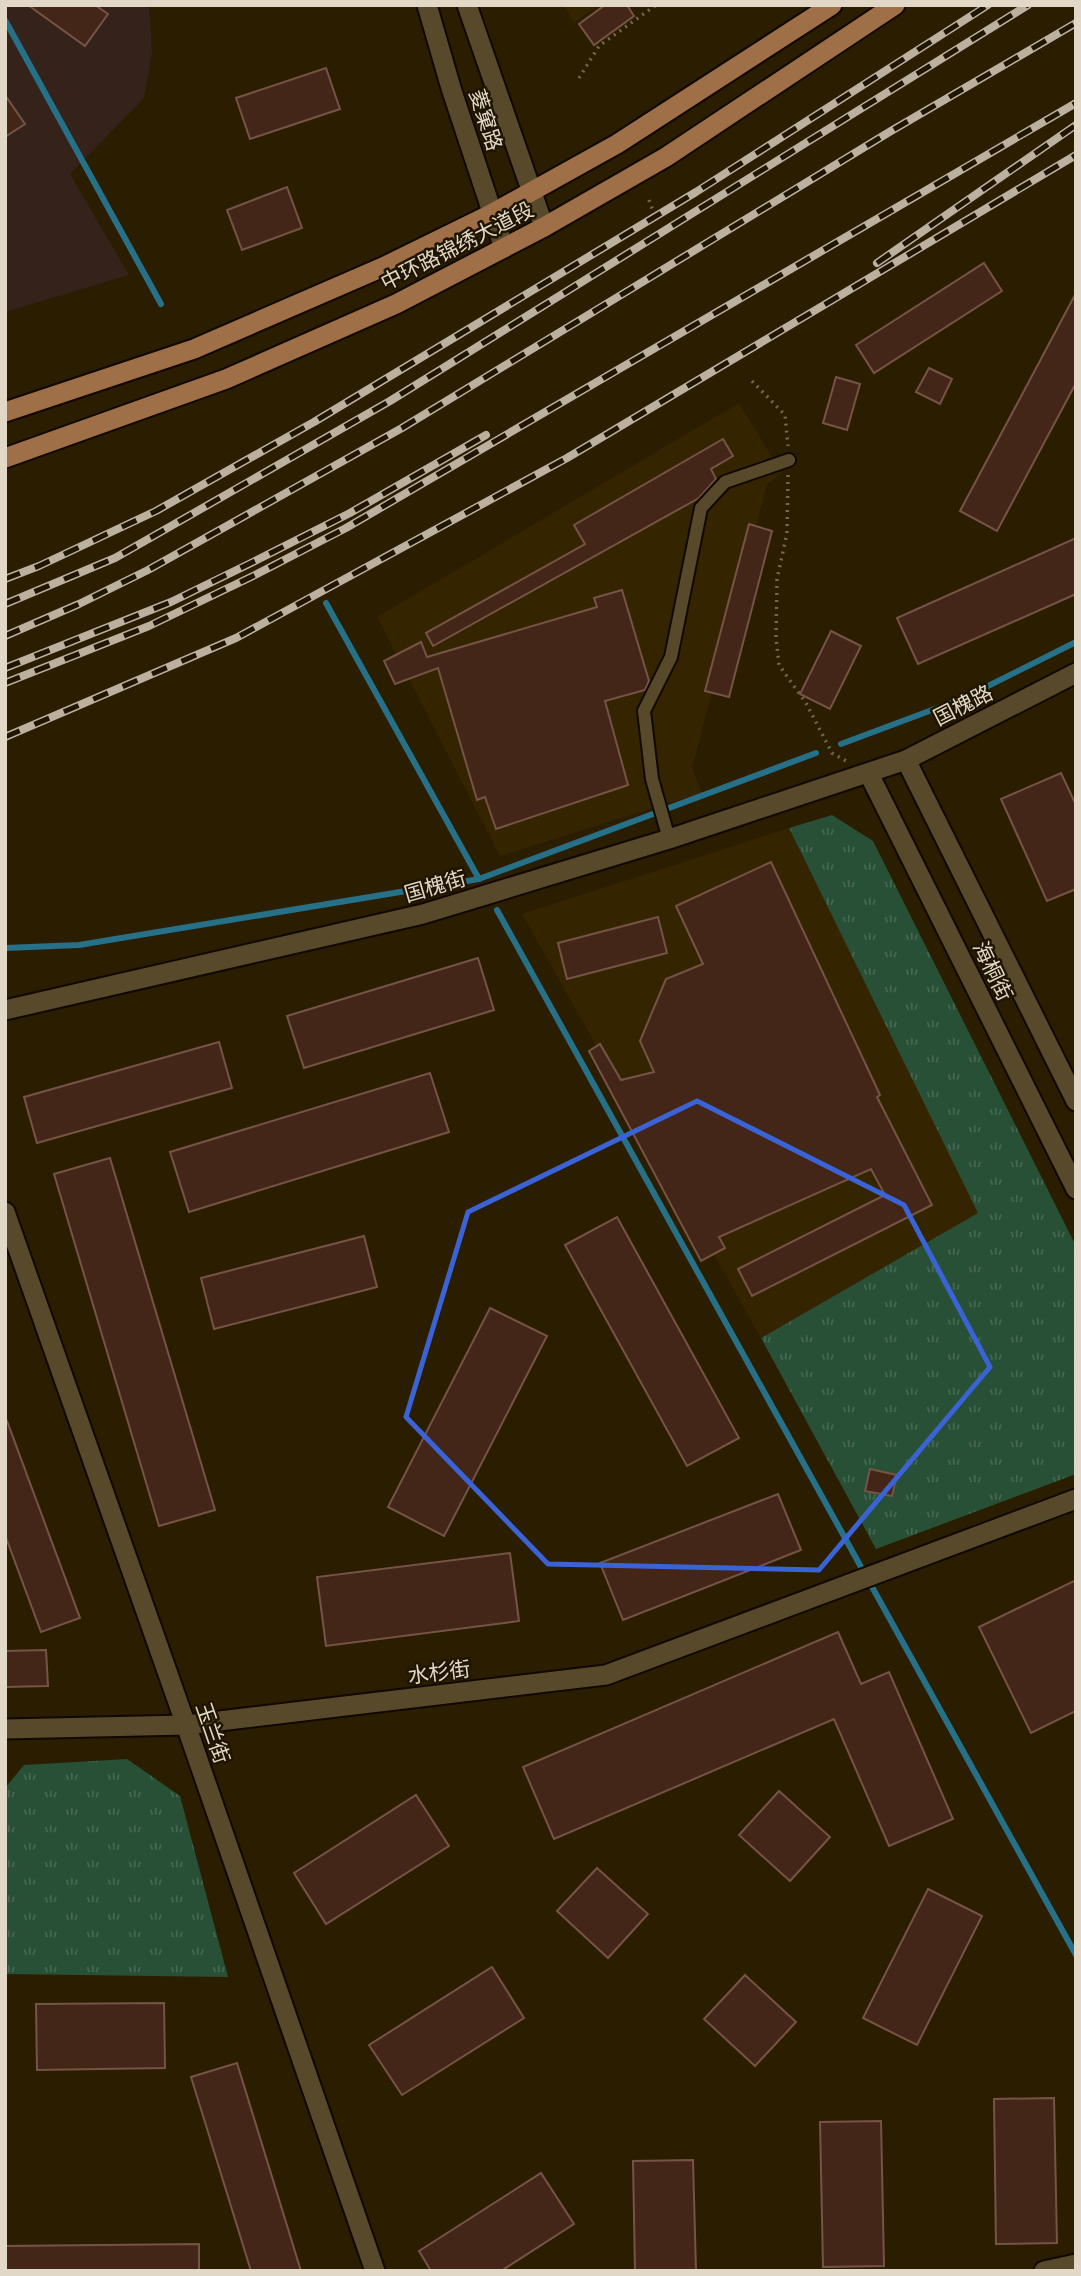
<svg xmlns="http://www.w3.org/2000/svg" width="1081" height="2276" viewBox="0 0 1081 2276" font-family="'PT Sans Narrow','Noto Sans SC',sans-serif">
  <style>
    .built { fill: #352400 }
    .education { fill: #34221b }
    .grass { fill: url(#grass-tufts) }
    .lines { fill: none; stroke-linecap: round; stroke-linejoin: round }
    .stream { stroke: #267088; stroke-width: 6 }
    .building { fill: #442619; stroke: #755446; stroke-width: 2 }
    .service-casing { stroke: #110800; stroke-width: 16 }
    .minor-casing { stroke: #110800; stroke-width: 23 }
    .tertiary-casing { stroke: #110800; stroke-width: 23 }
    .primary-casing { stroke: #110800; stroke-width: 23 }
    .path { stroke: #73674f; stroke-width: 3.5; stroke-dasharray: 2 5; stroke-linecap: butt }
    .service { stroke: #58492b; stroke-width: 12 }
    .minor { stroke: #58492b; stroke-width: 19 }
    .tertiary { stroke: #58492b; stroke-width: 19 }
    .primary { stroke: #9f6f47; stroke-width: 19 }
    .rail-casing { stroke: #bbb19e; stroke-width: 8 }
    .rail { stroke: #1f1501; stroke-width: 5; stroke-dasharray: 16; stroke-linecap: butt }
    .marked { fill: none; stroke: #3a63d5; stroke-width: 5; stroke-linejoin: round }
    .labels { text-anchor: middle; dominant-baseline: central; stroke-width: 5; stroke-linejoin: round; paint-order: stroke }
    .street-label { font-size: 21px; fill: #e1d8c7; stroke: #1f1501 }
  </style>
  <defs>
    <pattern id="grass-tufts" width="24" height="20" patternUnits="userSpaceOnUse" patternTransform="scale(1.75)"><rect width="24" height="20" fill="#275036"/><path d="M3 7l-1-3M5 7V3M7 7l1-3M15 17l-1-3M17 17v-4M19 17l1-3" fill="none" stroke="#466852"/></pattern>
  </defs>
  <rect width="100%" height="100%" fill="#2b1d00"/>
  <g class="built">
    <path d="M563,5H599L574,23Z"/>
    <path d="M739,403L782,473L767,485L692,768L702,793L500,856L377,617Z"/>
    <path d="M789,828L979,1213L761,1338L522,914Z"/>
  </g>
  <path class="education" d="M5,5H149L152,53L144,98L70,174L129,275L5,312Z"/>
  <g class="grass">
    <path d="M832,815L873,841L1076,1246V1474L876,1549L761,1338L978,1213L789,828Z"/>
    <path d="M127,1759L180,1796L228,1977L5,1974V1788L24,1765Z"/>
  </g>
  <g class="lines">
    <g class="stream">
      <path d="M5,20L161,304"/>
      <path d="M326,603L479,879"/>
      <path d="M841,744L964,698L1076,642"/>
      <path d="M497,910L1076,1955"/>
      <path d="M5,948L79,945L479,879L816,753"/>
    </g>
  </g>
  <g class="building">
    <path d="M28,5H95L108,14L85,46Z"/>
    <path d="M605,5H627L634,16L594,45L579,24Z"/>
    <path d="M326,68L340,109L250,139L236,98Z"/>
    <path d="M5,95L25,124L5,137Z"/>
    <path d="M287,187L302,228L242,250L227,210Z"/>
    <path d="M984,263L1002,291L874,373L856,345Z"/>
    <path d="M1076,293V383L997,531L960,511Z"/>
    <path d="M929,368L952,379L940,404L916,392Z"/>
    <path d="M836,377L860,384L847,430L823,423Z"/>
    <path d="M723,439L733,456L711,469L716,479L699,498L433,646L426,633L585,544L574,525Z"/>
    <path d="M749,524L772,531L729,697L705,691Z"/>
    <path d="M1076,538V594L918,664L897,618Z"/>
    <path d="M622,590L649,681L645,690L605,701L628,785L496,829L485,797L477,800L438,668L395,684L384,661L421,642L427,657L597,607L594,598Z"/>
    <path d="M831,631L861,646L830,709L800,694Z"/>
    <path d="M1061,773L1076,805V889L1047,901L1001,799Z"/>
    <path d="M771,862L880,1095L877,1097L932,1205L752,1296L738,1269L885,1195L871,1169L719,1237L725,1248L701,1261L589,1051L600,1044L621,1080L654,1072L640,1041L666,979L703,964L676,906Z"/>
    <path d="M658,917L667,953L567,979L558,943Z"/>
    <path d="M478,958L494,1010L304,1068L287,1016Z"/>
    <path d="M219,1042L232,1088L37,1143L24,1097Z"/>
    <path d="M430,1073L449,1132L189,1212L170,1152Z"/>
    <path d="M110,1158L215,1510L159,1526L54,1174Z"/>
    <path d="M617,1217L739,1438L687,1466L565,1245Z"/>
    <path d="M364,1236L377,1287L214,1329L201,1278Z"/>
    <path d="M490,1308L547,1336L444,1536L388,1507Z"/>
    <path d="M5,1421H7L80,1618L41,1632L5,1535Z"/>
    <path d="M870,1469L897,1475L892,1496L865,1491Z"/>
    <path d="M778,1494L801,1550L623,1620L600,1563Z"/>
    <path d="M510,1553L519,1621L326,1646L317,1577Z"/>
    <path d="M1076,1580V1711L1031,1733L979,1627Z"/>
    <path d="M838,1632L861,1684L889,1672L953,1819L889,1846L834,1719L554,1839L523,1767Z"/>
    <path d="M46,1650L48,1686L5,1687V1651Z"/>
    <path d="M779,1791L830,1837L790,1881L739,1835Z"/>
    <path d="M416,1795L449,1846L326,1924L294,1873Z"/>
    <path d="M597,1868L648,1914L608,1958L557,1911Z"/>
    <path d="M928,1889L982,1916L917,2045L863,2018Z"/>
    <path d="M492,1967L524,2018L402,2095L369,2045Z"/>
    <path d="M745,1975L796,2022L755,2066L704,2019Z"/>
    <path d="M164,2003L165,2068L37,2070L36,2004Z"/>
    <path d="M237,2063L301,2271H251L191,2077Z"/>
    <path d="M1054,2098L1057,2243L996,2244L994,2099Z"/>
    <path d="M881,2121L884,2266L823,2267L820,2122Z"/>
    <path d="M693,2160L696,2271H635L633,2161Z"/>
    <path d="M541,2173L574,2224L501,2271H431L419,2251Z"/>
    <path d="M199,2244V2271H5V2246Z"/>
  </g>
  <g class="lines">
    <defs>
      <path id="service" d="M669,839L652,779L644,711L671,657L701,508L725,482L789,460"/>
      <g id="minor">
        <path d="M5,1212L186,1725L375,2271"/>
        <path d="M5,1729L186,1725L606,1675L1076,1499"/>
        <path d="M1044,2271L1076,2264"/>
      </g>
      <g id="tertiary">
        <path d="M427,5L451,88L504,248"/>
        <path d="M467,5L544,227"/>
        <path d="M906,760L1076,1101"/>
        <path d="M869,774L1076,1189"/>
        <path d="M5,1010L423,914L669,839L906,760L1076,673"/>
      </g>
      <g id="primary">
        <path d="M5,412L194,349L383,267L491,214L617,144L832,5"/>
        <path d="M5,458L226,379L396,304L544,227L666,157L895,5"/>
      </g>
    </defs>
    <use href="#service" class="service-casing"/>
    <use href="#minor" class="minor-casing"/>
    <use href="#tertiary" class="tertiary-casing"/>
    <use href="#primary" class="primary-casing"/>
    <g class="path">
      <path d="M579,78L599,46L656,5"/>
      <path d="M649,200L653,211"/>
      <path d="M752,381L785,415L788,446"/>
      <path d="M788,475L787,533L777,579L776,638L779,665L806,703L832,753L846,761"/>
    </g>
    <use href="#service" class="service"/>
    <use href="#minor" class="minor"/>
    <use href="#tertiary" class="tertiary"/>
    <use href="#primary" class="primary"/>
    <defs>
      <g id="rail">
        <path d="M877,263L1076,125"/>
        <path d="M5,579L39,566L156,511L314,422L696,192L988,5"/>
        <path d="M5,604L115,558L390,401L1028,5"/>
        <path d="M5,636L79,604L148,570L402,428L891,131L1076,23"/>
        <path d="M5,668L171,602L255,561L350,513L486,435"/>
        <path d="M5,683L149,626L255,575L346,528L1076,103"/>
        <path d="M5,737L236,638L567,458L1076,155"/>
      </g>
    </defs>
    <use href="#rail" class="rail-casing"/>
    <use href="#rail" class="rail"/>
  </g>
  <path class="marked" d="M697,1101L904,1205L990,1367L819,1570L548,1564L406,1417L468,1212Z"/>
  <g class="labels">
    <g class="street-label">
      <text transform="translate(486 120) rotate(72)">菱窠路</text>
      <text transform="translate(457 246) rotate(-27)">中环路锦绣大道段</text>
      <text transform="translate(963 705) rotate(-27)">国槐路</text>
      <text transform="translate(435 886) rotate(-16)">国槐街</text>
      <text transform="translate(993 971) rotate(64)">海桐街</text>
      <text transform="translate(439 1672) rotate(-7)">水杉街</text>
      <text transform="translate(213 1733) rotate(71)">玉兰街</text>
    </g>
  </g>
  <rect width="1081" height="2276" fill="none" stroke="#e1d8c7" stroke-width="14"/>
</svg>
